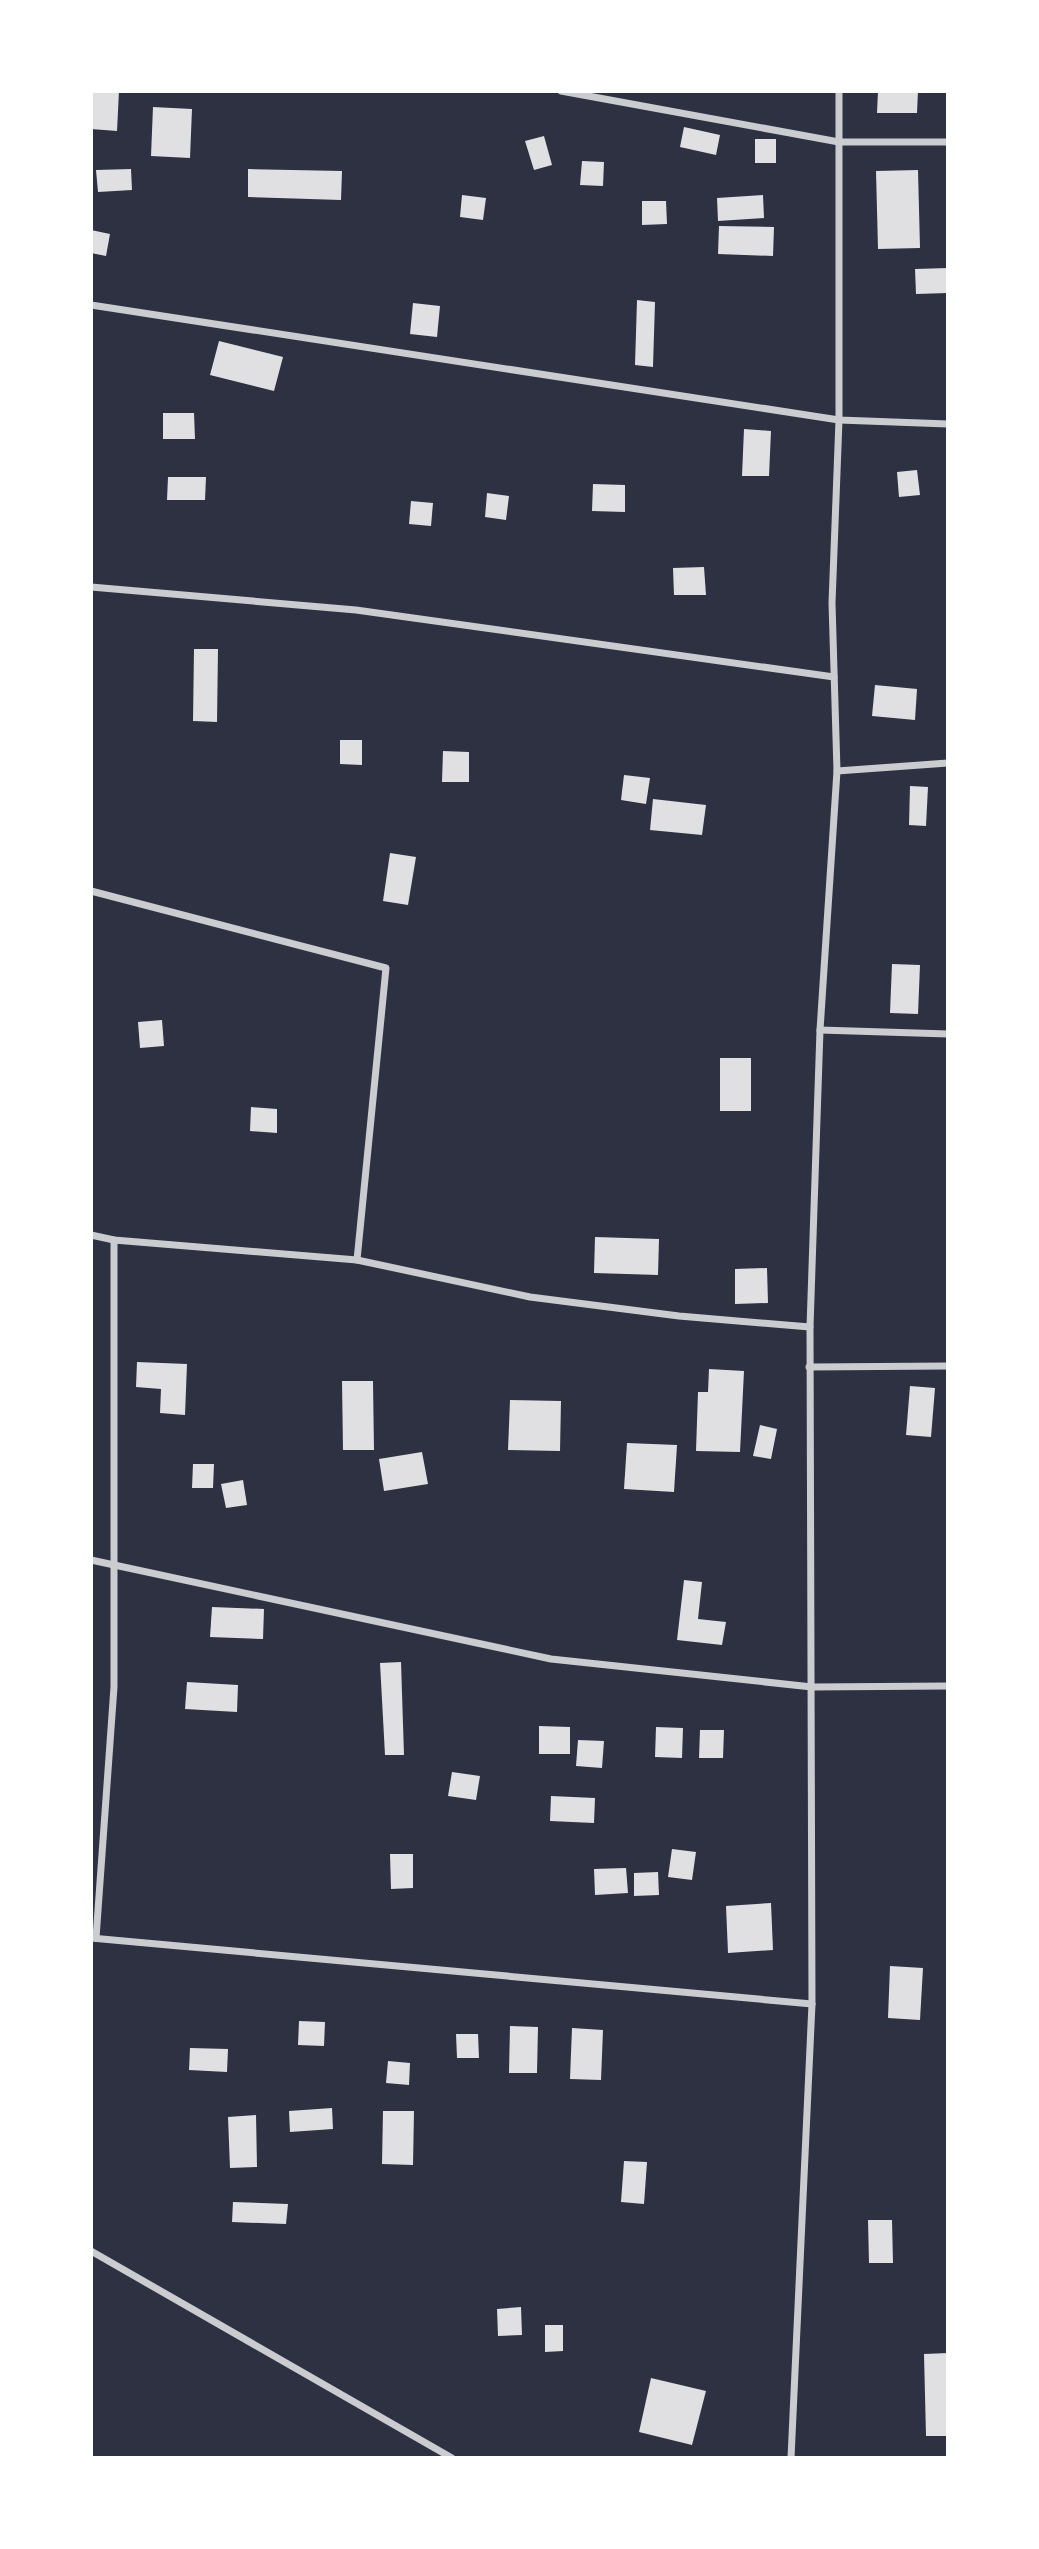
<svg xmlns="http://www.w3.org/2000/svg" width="1039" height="2549" viewBox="0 0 1039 2549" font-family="Mulish,sans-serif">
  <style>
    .building { fill: #e0e0e3 }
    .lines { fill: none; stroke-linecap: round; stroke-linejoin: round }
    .minor { stroke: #caccd0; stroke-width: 7 }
  </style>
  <rect width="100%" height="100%" fill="#2d3142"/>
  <g class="building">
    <path d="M91,91H119L117,131L91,129Z"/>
    <path d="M878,91H918L917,113H877Z"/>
    <path d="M153,107L192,109L190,158L151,156Z"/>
    <path d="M684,127L720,135L716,155L680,147Z"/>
    <path d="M544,136L552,165L534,170L525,141Z"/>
    <rect x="755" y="139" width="21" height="24"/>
    <path d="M582,161L604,162L603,186L580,185Z"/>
    <path d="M131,169L132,190L98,192L96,170Z"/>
    <path d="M248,169L342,171L341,200L248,197Z"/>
    <path d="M918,170L920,248L878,249L876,171Z"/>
    <path d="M462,195L486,198L483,220L460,217Z"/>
    <path d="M763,195L764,218L718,221L717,198Z"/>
    <path d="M642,201H666L667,224L642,225Z"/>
    <path d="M719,226L774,227L773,256L718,254Z"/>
    <path d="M91,230L110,234L106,256L91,253Z"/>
    <path d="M948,268V293L916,294L915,269Z"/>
    <path d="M637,300L655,302L653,367L635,365Z"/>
    <path d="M413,303L440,306L437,337L410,334Z"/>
    <path d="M219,341L283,357L274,391L210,375Z"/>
    <path d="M163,413H194L195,439H163Z"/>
    <path d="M744,429L771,431L769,476H742Z"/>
    <path d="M917,470L920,495L899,497L897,472Z"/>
    <path d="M168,477H206L205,500H167Z"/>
    <path d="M593,484L625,485V512L592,511Z"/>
    <path d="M487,493L509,496L506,520L485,517Z"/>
    <path d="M411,501L433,503L431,526L409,524Z"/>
    <path d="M704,567L706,595H674L673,568Z"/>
    <path d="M194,649H218L217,722L193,721Z"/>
    <path d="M875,685L917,689L915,720L872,716Z"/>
    <path d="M340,740H362V765L340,764Z"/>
    <path d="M443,751L469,752V782H442Z"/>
    <path d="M624,775L650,778L646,804L621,800Z"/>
    <path d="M910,786L928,787L926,826L909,825Z"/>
    <path d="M653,799L706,805L702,835L650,830Z"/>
    <path d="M390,853L416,857L408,905L383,901Z"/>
    <path d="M892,964L920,965L918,1014L890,1013Z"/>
    <path d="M162,1020L164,1046L140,1048L138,1022Z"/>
    <rect x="720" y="1058" width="31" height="53"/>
    <path d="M251,1107L277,1109V1133L250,1131Z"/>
    <path d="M595,1237L659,1239L658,1275L594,1273Z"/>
    <path d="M767,1268L768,1303L735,1304V1269Z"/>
    <path d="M137,1362L187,1364L185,1415L160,1413L161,1389L136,1387Z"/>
    <path d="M709,1369L744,1371L740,1452L696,1451L698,1392H708Z"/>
    <path d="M342,1381H373L374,1450H343Z"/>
    <path d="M910,1386L935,1388L931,1437L906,1435Z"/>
    <path d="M510,1400L561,1401L560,1451L508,1450Z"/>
    <path d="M760,1425L777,1429L771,1459L753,1456Z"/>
    <path d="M627,1443L677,1445L674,1492L624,1489Z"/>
    <path d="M422,1452L428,1484L384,1491L379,1459Z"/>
    <path d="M193,1464H214L213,1488H192Z"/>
    <path d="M243,1480L247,1505L226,1508L221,1484Z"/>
    <path d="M684,1580L702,1582L698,1619L726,1622L722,1645L677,1640Z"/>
    <path d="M212,1607L264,1609L263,1639L210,1637Z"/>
    <path d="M401,1662L404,1755H385L380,1663Z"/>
    <path d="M187,1682L238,1685L237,1712L185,1709Z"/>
    <path d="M539,1726L570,1727V1754H539Z"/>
    <path d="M656,1727L683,1728L682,1758L655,1757Z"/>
    <path d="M700,1730H724L723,1758H699Z"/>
    <path d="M578,1740L604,1741L602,1768L576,1766Z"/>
    <path d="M452,1772L480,1776L476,1800L448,1796Z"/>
    <path d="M551,1796L595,1798L594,1823L550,1821Z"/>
    <path d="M672,1849L696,1852L692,1880L668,1877Z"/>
    <path d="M390,1854H413V1888L391,1889Z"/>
    <path d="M626,1868L628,1893L595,1895L594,1869Z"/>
    <path d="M658,1872L659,1895L634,1896V1873Z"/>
    <path d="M771,1903L773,1950L728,1953L726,1906Z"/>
    <path d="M890,1966L923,1968L920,2020L888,2018Z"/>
    <path d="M299,2021L325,2022L324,2046L298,2045Z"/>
    <path d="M510,2026L538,2027L537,2073H509Z"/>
    <path d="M572,2028L603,2030L601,2080L570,2079Z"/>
    <path d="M456,2034H478L479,2058H457Z"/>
    <path d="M190,2048L228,2049L227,2072L189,2070Z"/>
    <path d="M388,2061L410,2063L409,2085L386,2083Z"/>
    <path d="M332,2108L333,2129L290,2132L289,2111Z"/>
    <path d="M383,2111H414L413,2165L382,2164Z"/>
    <path d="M256,2115L257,2167L230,2168L228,2117Z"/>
    <path d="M624,2161L647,2162L644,2204L621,2202Z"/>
    <path d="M233,2202L288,2204L286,2224L232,2222Z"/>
    <path d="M868,2220H892L893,2263H869Z"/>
    <path d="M521,2307L522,2335L498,2336L497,2309Z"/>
    <path d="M545,2325H563V2351L545,2352Z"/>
    <path d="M948,2353V2436H926L924,2354Z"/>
    <path d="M651,2378L706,2391L692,2445L639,2432Z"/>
  </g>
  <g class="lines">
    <g class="minor">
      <path d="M561,91L839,142H948"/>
      <path d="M91,305L839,420L948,424"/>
      <path d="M91,587L356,610L834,677"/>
      <path d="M837,771L948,763"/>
      <path d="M91,891L386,968L357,1260"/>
      <path d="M820,1030L948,1034"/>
      <path d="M91,1235L114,1240L357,1260L530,1297L679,1316L810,1327L820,1030L837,771L832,603L839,420V91"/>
      <path d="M809,1367L948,1366"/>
      <path d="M91,1560L551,1659L812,1687L948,1686"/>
      <path d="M91,1938L812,2004"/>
      <path d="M96,1938L114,1687V1240"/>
      <path d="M91,2251L452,2458"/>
      <path d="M791,2458L812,2004L810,1327"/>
    </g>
  </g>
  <rect width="1039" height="2549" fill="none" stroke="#ffffff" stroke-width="186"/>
</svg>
